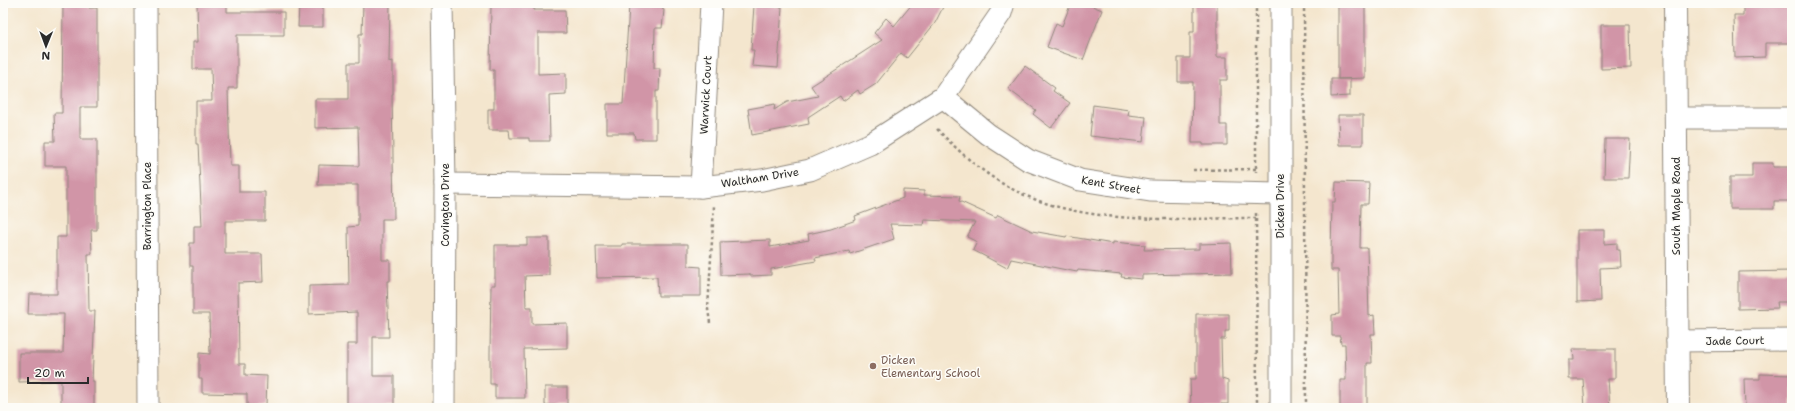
<svg xmlns="http://www.w3.org/2000/svg" width="1795" height="411" viewBox="0 0 1795 411" font-family="'Shantell Sans',sans-serif">
  <style>
    .building { fill: #d195a7 }
    .lines { fill: none; stroke-linecap: round; stroke-linejoin: round }
    .minor-casing { stroke: #90887c; stroke-width: 23 }
    .tertiary-casing { stroke: #90887c; stroke-width: 24 }
    .path { stroke: #90887c; stroke-width: 2.5; stroke-dasharray: 3 3; stroke-linecap: butt }
    .minor { stroke: #fff; stroke-width: 21 }
    .tertiary { stroke: #fff; stroke-width: 22 }
    .education-dot { fill: #8d6e63; stroke: #fdfcf7; stroke-width: 1.5 }
    .labels { text-anchor: middle; dominant-baseline: central; stroke-width: 3; stroke-linejoin: round; paint-order: stroke }
    .street-label { font-size: 11px; fill: #2b2b2b; stroke: #fdfcf7 }
    .education-label { font-size: 11px; fill: #785e54; stroke: #fdfcf7; text-anchor: start }
  </style>
  <rect width="100%" height="100%" fill="#fdfcf7"/>
  <filter id="ink" filterUnits="userSpaceOnUse"><feTurbulence type="fractalNoise" baseFrequency=".025" numOctaves="2"/><feDisplacementMap in="SourceGraphic" scale="8" xChannelSelector="R" yChannelSelector="G"/><feConvolveMatrix kernelMatrix="1 2 1 2 8 2 1 2 1" color-interpolation-filters="sRGB"/></filter>
  <filter id="wash" filterUnits="userSpaceOnUse"><feTurbulence type="fractalNoise" baseFrequency=".012" numOctaves="4" result="noise"/><feDisplacementMap in="SourceGraphic" scale="16" xChannelSelector="R" yChannelSelector="G"/><feGaussianBlur stdDeviation="0.9" result="paint"/><feColorMatrix in="noise" values="0 0 0 0 0 0 0 0 0 0 0 0 0 0 0 0 0 1.4 0 .05"/><feComposite in="paint" operator="in"/></filter>
  <g filter="url(#wash)">
    <rect width="100%" height="100%" fill="#f4e6ce"/>
    <g id="blocks">
      <g class="building">
        <path d="M63,3H89V8H97V107H80V139H97V230H91L92,254H88L89,311H95L92,381H94V406H61V381L19,382V353H63L64,314H28L29,294H57V237H66V166H45V141H55L54,113H62Z"/>
        <path d="M197,3H227V12H284V35H237V88H228L230,166H239V192H265V221H225V254H262L263,282L238,283L239,364H245V375L267,376L266,406L247,405V394L202,393V379H199V353L210,354L209,314H193V266H190V243H194V226H202L198,144H196V101H212L211,69H193V42H198Z"/>
        <path d="M363,3H390L389,62L393,61V94H392L394,219H382V260H390V281H387L389,337H373V376H394V406L347,407V344H357V312L309,314V286L349,285L348,227L358,226V185H318L319,165L359,166L358,127L315,128V99H348V63H359V34H362Z"/>
        <path d="M491,3H534V10H565L566,33H538V74L566,73V94L549,95L550,141H529V138H510L509,130H488V109H494V70H490Z"/>
        <path d="M632,3H662V9L664,10L662,28H655L654,68H660L659,91H656V139H635L634,133H607V104H623L629,5H632Z"/>
        <path d="M913,3H945L935,23L907,58L901,53L876,84L860,94L858,90L843,101L840,96L808,117L809,124L752,135L748,109L775,104L774,110L787,102L818,96L811,86L882,40L874,33L886,18L894,26Z"/>
        <path d="M1071,3H1085L1102,10L1083,60L1047,47L1056,23L1062,26Z"/>
        <path d="M1194,3H1217V57H1227V80H1220V125H1227V145H1203V143H1192L1193,82H1178V58H1190V32H1194Z"/>
        <path d="M1338,3H1365V78L1338,79Z"/>
        <path d="M1743,3H1792V43H1765V57L1735,58L1734,15H1743Z"/>
        <path d="M299,5H323V27H298Z"/>
        <path d="M754,5L782,7L778,68L752,66L754,50H751Z"/>
        <path d="M1601,25H1630L1631,68L1601,69Z"/>
        <path d="M1025,66L1055,88L1053,91L1070,103L1051,128L1033,114L1036,110L1008,89Z"/>
        <path d="M1331,79H1350V96L1331,97Z"/>
        <path d="M1093,105L1129,110L1128,115L1146,117L1143,142L1090,136Z"/>
        <path d="M1338,115H1363V145H1339Z"/>
        <path d="M1605,139H1630L1628,178H1604Z"/>
        <path d="M1752,163H1773V167H1792V201H1774V209H1730V177H1752Z"/>
        <path d="M1336,182L1369,183L1368,204H1361L1360,248H1367L1369,316L1374,315L1375,334H1371L1372,363H1367V408H1340V380H1346L1345,344H1341L1340,336H1332V315L1339,314L1338,270H1331V254L1332,202H1335Z"/>
        <path d="M903,190L924,191V195L960,196L959,201L996,218L998,215L1032,231L1066,237V236L1113,244V242L1145,245L1144,250L1199,249V244L1231,243L1232,273L1142,275V279L1121,277L1122,274L1078,270L1077,272L1011,259L1007,268L973,250L977,242L967,237L975,222L924,220L923,225L890,224L894,239L850,254L849,251L815,258L816,261L771,269V275L750,276V274L721,275L720,242L770,240V247L809,240L808,234L831,229L856,220L855,216L903,198Z"/>
        <path d="M1577,230H1604V244L1617,243V250H1620L1621,267L1600,268L1601,301L1577,302Z"/>
        <path d="M527,238H549V275L525,276L526,307H532V324L567,323V348L524,349L525,398H495V384H490V353L491,285H495V245H527Z"/>
        <path d="M622,244H688V266L701,267V296H658L657,277L597,278L596,246H622Z"/>
        <path d="M1792,271V302H1777L1778,308L1738,309V272Z"/>
        <path d="M1196,314H1229V331H1225V339H1221L1222,379L1228,381V404H1221V408H1191L1190,379H1196Z"/>
        <path d="M1573,349H1615V379H1608L1610,408H1585L1583,379H1569V360H1574Z"/>
        <path d="M1760,374L1792,375V408H1745L1744,379H1760Z"/>
        <rect x="545" y="387" width="22" height="18"/>
      </g>
    </g>
  </g>
  <g filter="url(#ink)">
    <use href="#blocks" fill-opacity="0" stroke="#90887c" stroke-width="1"/>
    <g class="lines">
      <defs>
        <g id="minor">
          <path d="M146,3L148,408"/>
          <path d="M442,3L445,184L444,408"/>
          <path d="M1281,3V408"/>
          <path d="M943,97L988,134L1028,160L1080,180L1150,191L1280,194"/>
          <path d="M1676,118H1792"/>
          <path d="M445,184L701,187L762,180L810,170L870,144L943,97L1001,13L1004,3"/>
          <path d="M701,187L711,3"/>
          <path d="M1677,341L1792,340"/>
        </g>
        <path id="tertiary" d="M1675,3L1678,408"/>
      </defs>
      <use href="#minor" class="minor-casing"/>
      <use href="#tertiary" class="tertiary-casing"/>
      <g class="path">
        <path d="M1256,3V172"/>
        <path d="M1304,3L1306,408"/>
        <path d="M937,129C961,154 987,177 1018,192C1090,227 1178,218 1256,218"/>
        <path d="M1193,170L1256,169"/>
        <path d="M1256,213L1257,408"/>
        <path d="M710,323L708,309L714,206"/>
      </g>
      <use href="#minor" class="minor"/>
      <use href="#tertiary" class="tertiary"/>
    </g>
  </g>
  <circle class="education-dot" cx="873" cy="366" r="4"/>
  <g class="labels">
    <g class="street-label">
      <text transform="translate(706 95) rotate(-87)">Warwick Court</text>
      <text transform="translate(760 178) rotate(-9)">Waltham Drive</text>
      <text transform="translate(1111 185) rotate(10)">Kent Street</text>
      <text transform="translate(445 205) rotate(-90)">Covington Drive</text>
      <text transform="translate(147 206) rotate(-90)">Barrington Place</text>
      <text transform="translate(1280 206) rotate(-90)">Dicken Drive</text>
      <text transform="translate(1676 206) rotate(-90)">South Maple Road</text>
      <text transform="translate(1735 341) rotate(-1)">Jade Court</text>
    </g>
    <g class="education-label">
      <text x="881" y="360">Dicken<tspan x="881" dy="13">Elementary School</tspan></text>
    </g>
  </g>
  <rect width="1795" height="411" fill="none" stroke="#fdfcf7" stroke-width="16"/>
  <g transform="translate(46 46) rotate(181)" stroke="#fdfcf7" stroke-width="3" paint-order="stroke">
  <path d="M0-3L7 15L0 10L-7 15Z" fill="#2b2b2b"/>
  <text y="-6" font-size="11" font-weight="bold" text-anchor="middle" fill="#2b2b2b">N</text>
  </g>
  <path d="M28 377v6h60v-6" fill="none" stroke="#2b2b2b" stroke-width="2"/>
  <text x="34" y="377" font-size="12" fill="#2b2b2b" stroke="#fdfcf7" stroke-width="3" paint-order="stroke">20 m</text>
</svg>
